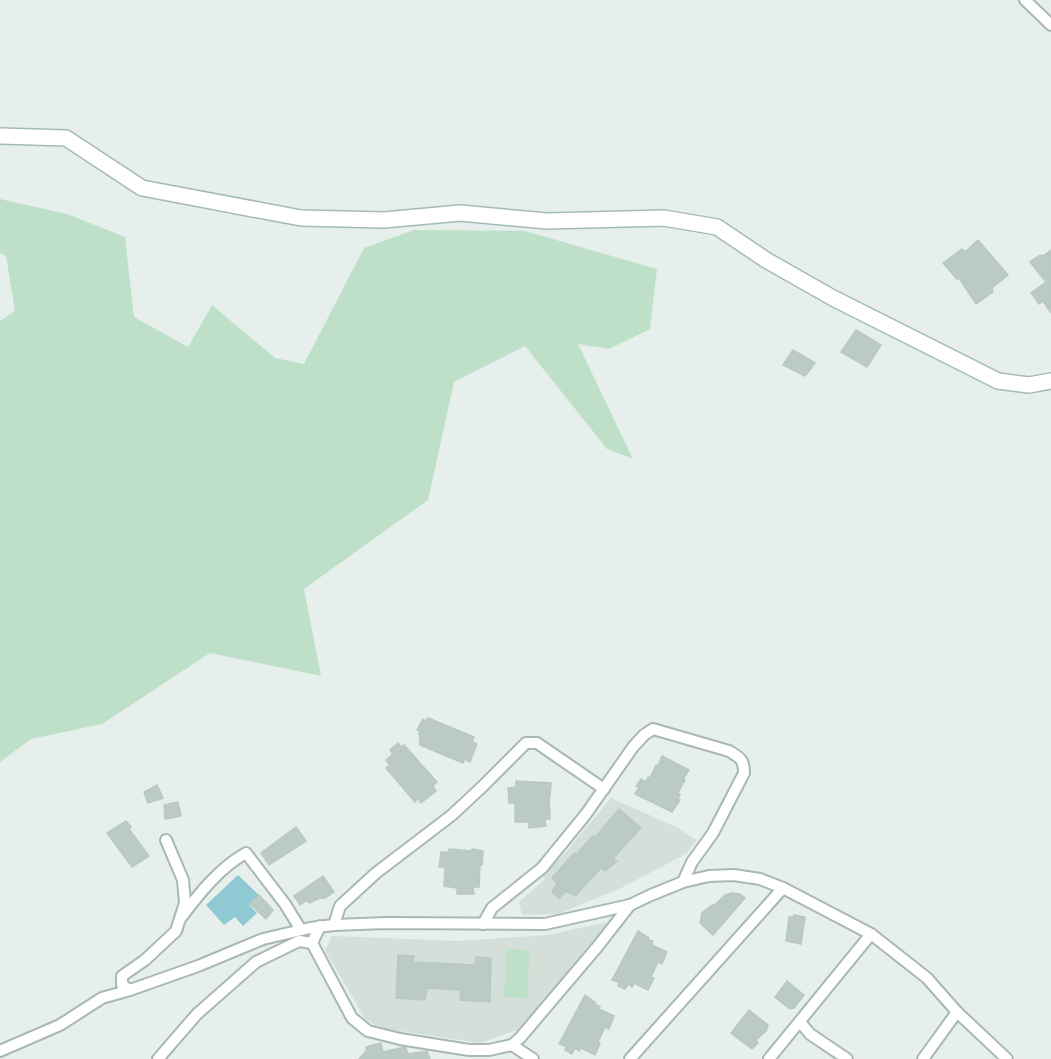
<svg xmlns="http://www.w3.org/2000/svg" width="1051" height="1059" viewBox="0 0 1051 1059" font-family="'PT Sans Narrow',sans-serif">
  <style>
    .built { fill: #d4dfda }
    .green { fill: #bfe0c8 }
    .water { fill: #8ec9d4 }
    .building { fill: #bbcac4; stroke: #b8c9c2; stroke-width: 1.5 }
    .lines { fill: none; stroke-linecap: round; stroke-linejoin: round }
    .street-casing { stroke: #a8b8b2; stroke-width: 14 }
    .secondary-casing { stroke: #a4bbb3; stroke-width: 18 }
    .street { stroke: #fff; stroke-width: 10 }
    .secondary { stroke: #fff; stroke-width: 15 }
  </style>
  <rect width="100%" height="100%" fill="#e6efeb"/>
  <g class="built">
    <path d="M611,798L676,827L697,840L686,854L623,887L558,914L522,915L519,902L545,879L542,876L567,851Z"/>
    <path d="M607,922L601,939L517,1030L480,1043L380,1028L365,1019L325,950L332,936L458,941L548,935Z"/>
  </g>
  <g class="green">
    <path d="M0,199L67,214L125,237L134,317L188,347L212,305L275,358L304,364L364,248L414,230L525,231L657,269L650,329L609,349L578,344L633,459L607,449L525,346L454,382L428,500L304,589L321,676L210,653L102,724L31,739L0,762V321L15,311L6,256L0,253Z"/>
    <path d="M506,949L529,950L528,998L504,997Z"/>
  </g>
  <path class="water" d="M238,875L259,895L249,905L257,913L243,926L235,917L224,925L206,905Z"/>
  <g class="building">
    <path d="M978,240L1008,275L992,288L993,292L976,304L959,278L957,279L943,263L962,249L965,252Z"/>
    <path d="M1051,250V313L1043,301L1039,304L1031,293L1046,282L1030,262L1040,255L1043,256Z"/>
    <path d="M856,330L881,345L867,367L841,352Z"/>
    <path d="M793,350L815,363L805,376L783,365Z"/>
    <path d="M428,718L474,737L472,742L477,744L470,762L465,759L463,763L420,745L419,730H417L423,719L426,721Z"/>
    <path d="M398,743L401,747L404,745L437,782L433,786L436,791L421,803L418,798L415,802L386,768L390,765L386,760L393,754L390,750Z"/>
    <path d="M662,756L689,770L683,779L685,780L678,793L680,795L678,799L680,800L672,812L635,794L639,787L636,786L641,779L646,782L648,777L650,778L656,765L658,766Z"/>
    <path d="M516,781L551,783L550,796H549L550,819H545L546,826L529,828V822H515V803H509L508,788L516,787Z"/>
    <path d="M157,785L163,798L148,803L144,792Z"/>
    <path d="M178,802L181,816L165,819L164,805Z"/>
    <path d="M619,809L641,828L613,858L617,861L605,871L601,868L575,896L566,891L559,898L552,892L557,883L552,878L574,853L577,854L592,836L595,837Z"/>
    <path d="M126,821L131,827L129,829L149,856L132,867L107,833Z"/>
    <path d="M296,827L306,841L269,865L261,853Z"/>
    <path d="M449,849L472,851V849L483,851L482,865L480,864L479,887H473L474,894H457V888L444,886L445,867H439L441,852H449Z"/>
    <path d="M323,876L334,892L325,898H320L309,903L307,900L300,905L294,896Z"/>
    <path d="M732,893L740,894L745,898L713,935L700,923L702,913L711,906L716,904L725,895Z"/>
    <path d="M259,895L273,910L266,919L250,904Z"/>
    <path d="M794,915L805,917L801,944L786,941L789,917H794Z"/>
    <path d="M638,931L649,938L648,940L653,941L652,945L667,952L662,964L658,962L651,977L654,978L648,990L634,983L632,987L628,984L625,989L618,986L619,982L612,980Z"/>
    <path d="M398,955L414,956L413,962L475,965L476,957L491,958L490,1002L460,1000L461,990L427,988L425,1000L396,998Z"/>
    <path d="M787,981L804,995L794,1008L790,1009L775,997Z"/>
    <path d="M585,995L596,1003L595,1005L600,1006L599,1009L614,1016L609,1029L605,1027L598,1042L600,1043L595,1055L581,1048L579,1051L575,1048L572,1054L565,1050L566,1046L559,1044Z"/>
    <path d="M749,1010L768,1025L766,1031L756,1040L758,1043L752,1049L731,1033Z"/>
    <path d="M381,1043L383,1052L404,1047L406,1048L408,1054L427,1051L430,1059H359L367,1050L366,1047Z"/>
  </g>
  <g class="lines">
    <defs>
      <g id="street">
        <path d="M1025,0L1051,25"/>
        <path d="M180,919C198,895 219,868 246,853L285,904L301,930"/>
        <path d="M483,924L492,908L542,868L586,814L633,747L644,735L653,729L729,751C740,758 744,759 744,773L713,833L692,862L683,882"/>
        <path d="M334,925L340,906L376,873L452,815L483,786L526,743H537L604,789"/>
        <path d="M320,926L312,943L352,1018L368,1031L400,1039L469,1050H489L512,1045L520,1038L598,946L630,905"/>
        <path d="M130,990L122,985V976L145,960L176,931L185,903L183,880L166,840"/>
        <path d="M800,1022L810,1034L847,1059"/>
        <path d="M512,1045L533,1059"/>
        <path d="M0,1051L60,1025L102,998L130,990L198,966L263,939L310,928L334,925L386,923L545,924L630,905L651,895L683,882L709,876L734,875L760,879L783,888L871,934L927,978L957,1012L1007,1059"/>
        <path d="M158,1059L197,1014L256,962L299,941L312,943"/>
        <path d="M630,1059L783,888"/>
        <path d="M769,1059L871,934"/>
        <path d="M923,1059L957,1012"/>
      </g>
      <path id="secondary" d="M0,136L66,138L142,188L301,218L384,220L460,213L547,221L664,218L717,227L766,260L833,298L998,381L1029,385L1051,381"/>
    </defs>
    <use href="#street" class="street-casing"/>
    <use href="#secondary" class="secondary-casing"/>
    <use href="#street" class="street"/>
    <use href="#secondary" class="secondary"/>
  </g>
</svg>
